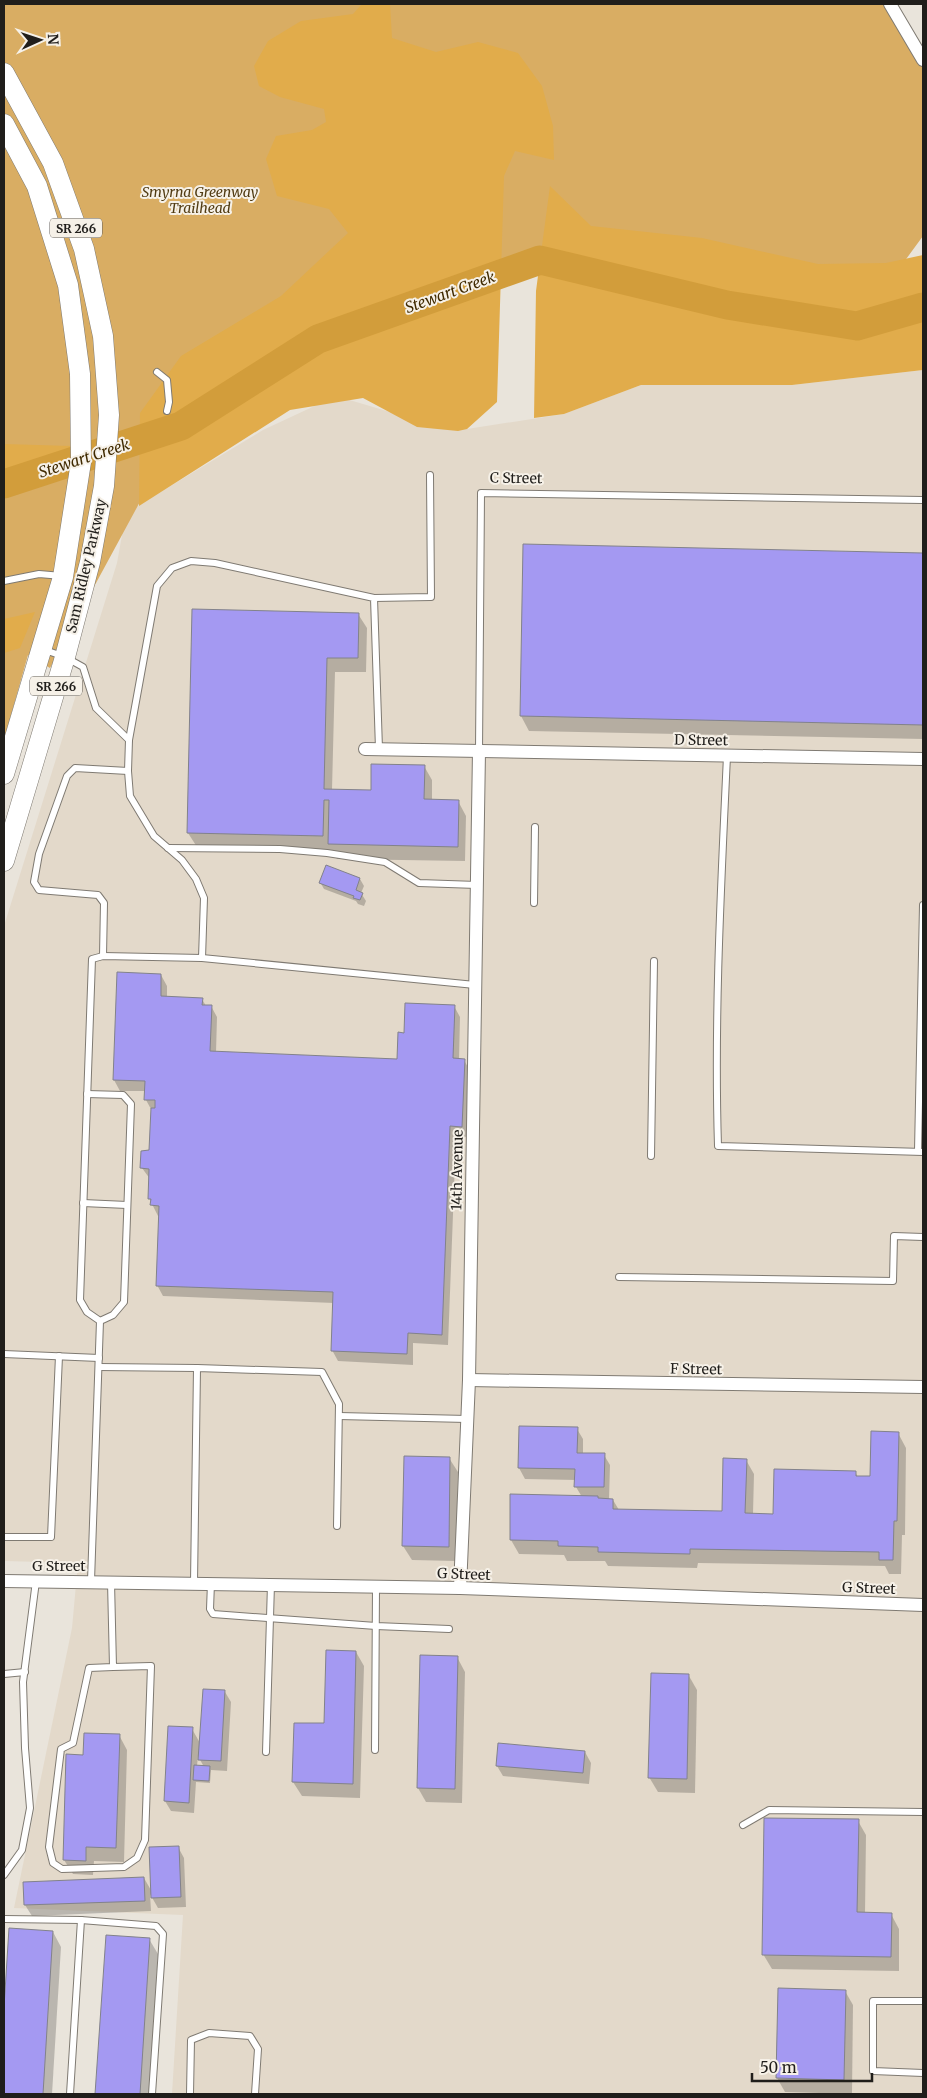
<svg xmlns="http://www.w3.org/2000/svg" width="927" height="2098" viewBox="0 0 927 2098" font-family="Merriweather,serif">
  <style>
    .built { fill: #e3d9ca }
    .green { fill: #d9ad63 }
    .forest { fill: #e1ac4b }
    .shadow { fill: #0003; fill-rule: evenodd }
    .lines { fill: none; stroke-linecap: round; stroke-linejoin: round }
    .river { stroke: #d29d3b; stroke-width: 29 }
    .building { fill: #a499f2; stroke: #82828a }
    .service-casing { stroke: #7f7a72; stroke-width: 8 }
    .minor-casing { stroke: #7f7a72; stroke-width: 14 }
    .primary-casing { stroke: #7f7a72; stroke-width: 21 }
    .service { stroke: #fff; stroke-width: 6 }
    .minor { stroke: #fff; stroke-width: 12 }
    .primary { stroke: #fff; stroke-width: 20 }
    .labels { text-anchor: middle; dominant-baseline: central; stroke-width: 4; stroke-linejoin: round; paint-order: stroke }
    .shield { fill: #f6f1e8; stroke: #605d58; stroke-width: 1 }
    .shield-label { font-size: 12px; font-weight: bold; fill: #201e1b }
    .park-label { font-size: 14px; font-style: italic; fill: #513b12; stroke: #f6f1e8 }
    .street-label { font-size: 14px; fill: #201e1b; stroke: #f6f1e8 }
    .water-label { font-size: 15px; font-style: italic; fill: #402a00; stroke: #f6f1e8 }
  </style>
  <rect width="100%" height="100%" fill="#e9e4db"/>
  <path class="built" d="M923,370V2094H172L183,1915L14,1908L72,1628L78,1563L4,1561V926L117,563L126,513L263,430L336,396L390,412L467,429L564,414L641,385H792Z"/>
  <path class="green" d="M4,4H897L923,64V236L857,326L540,260L181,426L50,668L28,655L4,740Z"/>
  <g class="forest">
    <path d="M362,4H390L392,38L436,52L478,42L518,53L542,86L553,126L554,160L515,151L504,176L497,402L467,429L458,431L417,427L363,398L290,410L139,506L140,413L181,356L281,296L348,233L329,209L277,196L266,159L276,136L312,130L326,122L324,109L280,97L259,86L254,66L268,41L301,21L353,14Z"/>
    <path d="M550,186L591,226L702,238L818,264L886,263L923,255V370L792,385H641L564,414L534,418L536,291Z"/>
    <path d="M4,444L71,446V462L4,484Z"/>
    <path d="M35,612L20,648L4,653V619Z"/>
  </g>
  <g class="shadow">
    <path d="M525,545L923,554V739L529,731L521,716Z"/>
    <path d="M358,614L367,628L366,672H335L332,790L372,791L424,766L432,780V801H458L466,816L465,861L337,859L332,850L197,847L188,833Z"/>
    <path d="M360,879L364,886L361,893L366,901L364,906L358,904L356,901L324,889L320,882Z"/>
    <path d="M161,975L167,986V998L202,999L206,1006H211L217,1017L216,1053L398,1060L405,1034L454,1006L460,1017L459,1060H464L470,1071L468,1137L456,1136L448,1345L413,1343V1365L338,1361L332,1350L334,1303L163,1296L157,1285L160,1216H158L149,1198L150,1179L142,1168L151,1152L152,1111L146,1100V1091H120L114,1080Z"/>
    <path d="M577,1429L583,1439V1454L604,1455L610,1465L609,1500H613L619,1510L723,1512L746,1460L754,1474L753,1514L775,1515L855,1472L858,1477H871L898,1433L906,1448L905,1535H902L901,1574H889L885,1566L698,1563L697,1568L608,1566L605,1561H567L564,1555L519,1554L511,1540L582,1497L576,1487V1480L525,1479L519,1468Z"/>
    <path d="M449,1458L458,1472L456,1561L412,1560L403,1546Z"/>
    <path d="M356,1652L364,1666L360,1798L302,1796L293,1782L325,1725Z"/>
    <path d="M457,1657L465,1672L462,1803L426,1802L418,1788Z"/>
    <path d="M689,1676L697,1690L695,1793L658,1792L649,1777Z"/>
    <path d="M225,1692L231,1702L227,1771L211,1770L210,1783L196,1782L194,1813L171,1811L165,1801L192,1729L200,1743ZM198,1756L204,1767L197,1766Z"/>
    <path d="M119,1735L127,1750L124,1862L94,1861L93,1875L73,1874L64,1860L84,1756Z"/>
    <path d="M585,1752L591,1763L589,1784L503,1776L497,1766Z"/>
    <path d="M858,1821L866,1835L865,1914H891L899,1929V1971L772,1969L763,1954Z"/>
    <path d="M178,1847L184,1858L186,1907L158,1908L150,1894L151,1911L32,1916L25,1905V1883L144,1878L152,1892Z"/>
    <path d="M10,1930L53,1932L61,1947L52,2094H4V2026Z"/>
    <path d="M107,1936L149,1939L158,1954L149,2094H97Z"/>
    <path d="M779,1989L845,1991L853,2005L852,2094L785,2092L777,2078Z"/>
  </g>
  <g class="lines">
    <path class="river" d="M4,484L181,426L318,339L540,260L727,305L857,326L923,307"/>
  </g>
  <g class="building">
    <path d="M523,544L923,553V725L520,716Z"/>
    <path d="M192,609L359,613L358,658H327L324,789L371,790V764L425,765L424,799L459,800L458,847L328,844L329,800H324L323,836L187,833Z"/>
    <path d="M326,865L360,878L356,890L363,893L360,900L353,898L354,896L319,883Z"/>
    <path d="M117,972L161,974V996L203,998L202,1005H212L210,1051L397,1059L398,1032L404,1033L405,1003L455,1005L453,1058L465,1059L462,1127L450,1126L442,1335L408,1333L407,1354L331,1351L333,1292L156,1286L159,1206L150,1205L151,1199H148L149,1169L140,1168L141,1151L149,1150L151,1108H155V1100H144L145,1081L113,1080Z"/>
    <path d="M519,1426L578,1427L577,1453H605L604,1487H574L575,1469L518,1468Z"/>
    <path d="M871,1431L899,1432L897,1521H894L893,1560H879V1552L690,1549V1554L598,1552V1547L558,1546V1541L510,1540V1494L598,1496V1498L613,1499V1509L722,1511L723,1458L747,1459L745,1513L773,1514L774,1469L856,1471V1476H870Z"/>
    <path d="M404,1456L450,1457L449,1547L402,1546Z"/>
    <path d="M326,1650L356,1651L353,1784L292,1782L294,1723H324Z"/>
    <path d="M420,1655L458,1656L455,1789L417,1788Z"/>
    <path d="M651,1673L689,1674L687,1779L648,1778Z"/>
    <path d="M203,1689L225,1690L221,1761L198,1760Z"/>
    <path d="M168,1726L193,1727L189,1803L164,1801Z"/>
    <path d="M84,1733L120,1734L116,1848L86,1847V1861L63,1860L66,1754L83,1755Z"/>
    <path d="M498,1743L585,1751L583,1773L496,1766Z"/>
    <path d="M194,1765L210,1766L209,1781L193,1780Z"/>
    <path d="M764,1818L859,1819L857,1912L892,1913L891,1957L762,1955Z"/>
    <path d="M179,1846L181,1897L151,1898L149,1847Z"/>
    <path d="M144,1877L145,1901L24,1905L23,1882Z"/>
    <path d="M9,1928L53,1931L43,2094H4V2007Z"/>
    <path d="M106,1935L150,1938L140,2094H95Z"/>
    <path d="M778,1988L846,1990L844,2080L776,2078Z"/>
  </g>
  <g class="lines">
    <defs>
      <g id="service">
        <path d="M157,372L167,380L169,402L167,411"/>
        <path d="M4,581L39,574L62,576"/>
        <path d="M374,598L431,597L430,475"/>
        <path d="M45,650L65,657L83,667L96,708L129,740L128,771L130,796L154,836L182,860L196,879L204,898L202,958L103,956L92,959L80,1300L87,1312L100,1321L91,1581"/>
        <path d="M129,740L157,586L172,568L191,561L215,563L374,598L379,749"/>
        <path d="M479,751L481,493L923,500"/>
        <path d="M727,756C721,886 714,1016 718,1146L923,1152"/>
        <path d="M168,848L280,849L327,853L385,862L419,883L477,885"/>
        <path d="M534,903L535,827"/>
        <path d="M103,956L104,903L98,895L39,890L34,882L39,854L67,776L75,768L128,771"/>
        <path d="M202,958L475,985"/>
        <path d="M87,1094L123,1095L131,1104L124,1302L113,1315L100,1321"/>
        <path d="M918,1151L923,905"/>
        <path d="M651,1156L654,961"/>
        <path d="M83,1203L127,1205"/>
        <path d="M619,1277L893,1281L894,1236L923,1237"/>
        <path d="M4,1354L99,1358"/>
        <path d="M99,1367L197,1368"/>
        <path d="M339,1416L467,1419"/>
        <path d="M4,1537H51L59,1356"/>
        <path d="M111,1582L113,1667L89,1668L73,1743L61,1749L49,1847L53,1863L62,1869L124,1867L137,1858L145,1840L151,1666L113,1667"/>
        <path d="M194,1583L197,1368L322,1372L339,1404L337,1526"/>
        <path d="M211,1583L210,1609L213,1614L376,1626L449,1629"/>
        <path d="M4,1674L25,1672"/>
        <path d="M375,1750L376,1587"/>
        <path d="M266,1752L271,1584"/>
        <path d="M743,1825L769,1810L923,1812"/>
        <path d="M4,1875L22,1850L30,1808L25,1748L23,1682L36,1581"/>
        <path d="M4,1919L81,1920L156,1926L163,1934L152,2094"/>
        <path d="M923,2001H873V2071L923,2073"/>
        <path d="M70,2094L81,1920"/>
        <path d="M190,2094L191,2040L209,2033L250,2036L258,2049L255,2094"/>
      </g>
      <g id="minor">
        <path d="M890,4L923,60"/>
        <path d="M365,749L923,759"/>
        <path d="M469,1380L923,1387"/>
        <path d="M4,1581L460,1588L923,1605"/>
        <path d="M460,1588L469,1380L479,751"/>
      </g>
      <g id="primary">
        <path d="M4,73L53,163L84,249L103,336L109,415L104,486L90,562L65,657L4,861"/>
        <path d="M4,124L37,186L68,285L80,374L81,462L63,577L4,774"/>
      </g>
    </defs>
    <use href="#service" class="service-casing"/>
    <use href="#minor" class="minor-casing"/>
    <use href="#primary" class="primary-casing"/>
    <use href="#service" class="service"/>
    <use href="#minor" class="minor"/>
    <use href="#primary" class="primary"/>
  </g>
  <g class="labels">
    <g class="shield">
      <rect x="50" y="218.5" width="52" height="19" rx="4"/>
      <rect x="30" y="676.5" width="52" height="19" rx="4"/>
    </g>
    <g class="shield-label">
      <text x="76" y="228">SR 266</text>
      <text x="56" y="686">SR 266</text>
    </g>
    <g class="park-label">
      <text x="200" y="192">Smyrna Greenway<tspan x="200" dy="16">Trailhead</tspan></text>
    </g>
    <g class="street-label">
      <text transform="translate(516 478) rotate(1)">C Street</text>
      <text transform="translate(86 566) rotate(-77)">Sam Ridley Parkway</text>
      <text transform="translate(701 740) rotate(1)">D Street</text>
      <text transform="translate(457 1170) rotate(-89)">14th Avenue</text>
      <text transform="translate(696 1369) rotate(1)">F Street</text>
      <text x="59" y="1566">G Street</text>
      <text transform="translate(464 1574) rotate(2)">G Street</text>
      <text transform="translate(869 1588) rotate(2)">G Street</text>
    </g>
    <g class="water-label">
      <text transform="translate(450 292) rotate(-20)">Stewart Creek</text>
      <text transform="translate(84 458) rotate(-18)">Stewart Creek</text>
    </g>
  </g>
  <rect width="927" height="2098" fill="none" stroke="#201e1b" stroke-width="10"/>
  <g transform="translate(40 40) rotate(87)" stroke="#f6f1e8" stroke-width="4" paint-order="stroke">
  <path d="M0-4L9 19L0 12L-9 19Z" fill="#201e1b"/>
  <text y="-8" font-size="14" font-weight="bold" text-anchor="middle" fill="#201e1b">N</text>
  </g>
  <path d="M752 2073v8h120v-8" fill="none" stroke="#201e1b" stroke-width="2.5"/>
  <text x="760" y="2073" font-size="15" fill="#201e1b" stroke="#f6f1e8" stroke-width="4" paint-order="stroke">50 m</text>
</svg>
